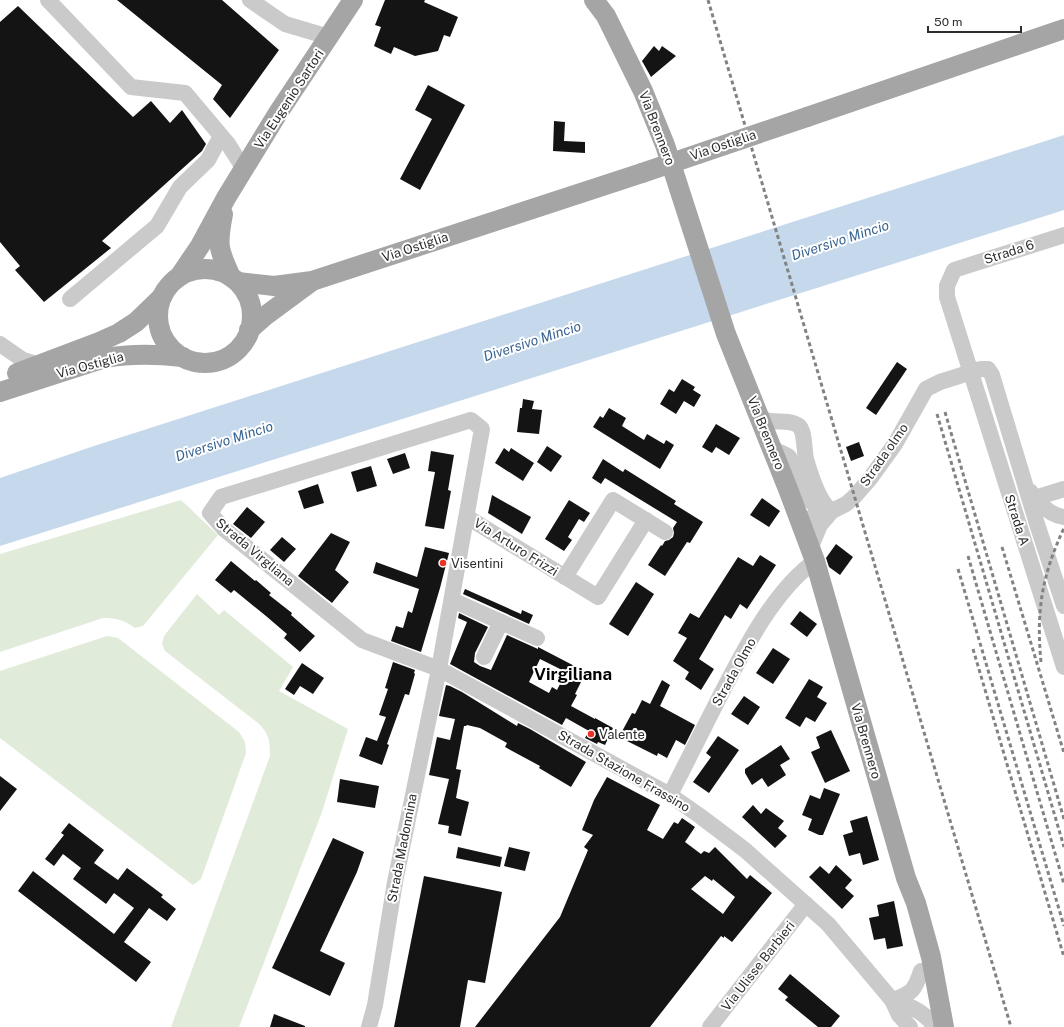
<svg xmlns="http://www.w3.org/2000/svg" width="1064" height="1027" viewBox="0 0 1064 1027" font-family="'Public Sans',sans-serif">
  <style>
    .green { fill: #e1ebda }
    .water { fill: #c5d8ec }
    .building { fill: #141414; fill-rule: evenodd }
    .lines { fill: none; stroke-linecap: round; stroke-linejoin: round }
    .minor { stroke: #cacaca; stroke-width: 16 }
    .major { stroke: #a5a5a5; stroke-width: 20 }
    .rail { stroke: #828282; stroke-width: 3; stroke-dasharray: 4 3; stroke-linecap: butt }
    .major-bridge { stroke: #a5a5a5; stroke-width: 20 }
    .poi-dot { fill: #ec3127; stroke: #fff; stroke-width: 1.5 }
    .labels { text-anchor: middle; dominant-baseline: central; stroke-width: 4; stroke-linejoin: round; paint-order: stroke }
    .street-label { font-size: 13px; fill: #2d2d2d; stroke: #fff }
    .poi-label { font-size: 13px; fill: #2d2d2d; stroke: #fff; text-anchor: start }
    .water-label { font-size: 14px; font-style: italic; fill: #386492; stroke: #fff }
    .district-label { font-size: 17px; font-weight: bold; fill: #000; stroke: #fff }
  </style>
  <rect width="100%" height="100%" fill="#fff"/>
  <g class="green">
    <path d="M181,500L218,535L143,626L135,628C124,620 116,618 103,618L0,652V554Z"/>
    <path d="M197,594L219,615L224,610L293,667L279,691L348,729L322,812L239,1027H171L270,756C270,740 269,734 258,723L165,651L162,644L164,636Z"/>
    <path d="M107,636L118,638L239,732L245,742L246,753L201,879L193,885L0,738V671Z"/>
  </g>
  <path class="water" d="M1064,135V210L0,546V478L94,446Z"/>
  <g class="building">
    <path d="M117,0H222L279,50L230,118L213,99L222,85Z"/>
    <path d="M385,0H425L424,2L458,17L450,37L444,35L438,51L415,56L394,47L391,54L374,46L381,27L375,25Z"/>
    <path d="M18,6L133,117L151,101L170,123L182,110L206,144L202,151L102,241L111,248L44,302L15,270L20,266L0,242V22Z"/>
    <path d="M654,46L659,51L662,46L676,56L651,77L642,61Z"/>
    <path d="M428,85L465,105L420,190L400,179L432,119L415,110Z"/>
    <path d="M554,121L565,122L564,141L585,142V153L553,151Z"/>
    <path d="M897,362L907,369L876,415L866,408Z"/>
    <path d="M682,379L695,387L693,390L701,395L694,407L684,401L676,414L660,404L669,389L674,392Z"/>
    <path d="M523,399L534,401L532,409L542,410L539,434L517,432L520,408H522Z"/>
    <path d="M609,408L626,418L622,426L644,440L647,434L664,444L666,440L674,445L660,469L593,427L600,416L603,418Z"/>
    <path d="M716,424L740,438L729,455L716,447L712,453L702,447Z"/>
    <path d="M859,442L864,456L851,461L846,447Z"/>
    <path d="M547,446L562,456L551,472L537,462Z"/>
    <path d="M504,448L509,452L511,448L534,463L523,481L495,463Z"/>
    <path d="M431,451L454,455L448,490L451,491L444,529L425,526L435,472L428,471Z"/>
    <path d="M405,453L410,468L393,474L387,459Z"/>
    <path d="M603,459L623,472L625,469L676,501L674,504L703,522L690,543L687,542L665,576L648,565L661,545L662,546L665,541L669,540L673,537L674,533L673,528L677,522L605,478L601,484L592,478Z"/>
    <path d="M371,466L377,486L357,492L351,472Z"/>
    <path d="M318,484L324,503L304,509L298,491Z"/>
    <path d="M492,495L531,517L522,534L488,513Z"/>
    <path d="M762,498L780,511L769,527L750,515Z"/>
    <path d="M569,500L590,513L584,522L579,519L568,537L572,540L564,551L545,539Z"/>
    <path d="M247,507L265,522L251,538L233,524Z"/>
    <path d="M331,533L350,542L335,570L349,582L332,603L298,576Z"/>
    <path d="M282,537L296,549L284,562L270,550Z"/>
    <path d="M836,544L853,557L840,575L829,567L826,558Z"/>
    <path d="M425,547L449,553L440,588L421,652L391,641L396,626L403,628L408,611L412,613L419,589L373,573L376,562L417,577Z"/>
    <path d="M760,555L776,565L747,609L740,604L731,619L725,615L699,659L714,669L701,690L685,679L689,672L673,661L687,638L678,633L690,613L699,618L738,557L753,566Z"/>
    <path d="M231,561L255,581L256,580L271,593L269,595L292,613L291,615L315,636L300,652L284,638L287,634L266,616L234,590L231,593L215,580Z"/>
    <path d="M636,582L654,594L628,636L609,624Z"/>
    <path d="M465,589L521,614L522,610L533,615L529,624L463,594Z"/>
    <path d="M800,611L817,624L807,637L790,624Z"/>
    <path d="M459,613L488,627L475,653L474,662L480,666L491,670L507,635L538,649V647L586,672L575,694L577,695L571,706L595,719V718L613,728L605,745L598,742L597,744L585,738L589,731L566,718L562,725L450,664L467,622L458,618ZM540,659L566,672L557,690L552,687L549,693L529,682Z"/>
    <path d="M773,648L790,659L773,684L756,673Z"/>
    <path d="M393,662L415,670L414,673L415,674L409,695L405,694L387,744L389,745L382,765L359,756L366,737L377,741L386,717L379,715L388,689L385,688Z"/>
    <path d="M302,663L324,678L313,694L300,686L294,695L285,689Z"/>
    <path d="M809,679L823,687L817,697L827,703L815,722L806,717L800,727L785,718Z"/>
    <path d="M662,680L670,685L660,706L695,725L685,745L676,740L667,758L658,753L657,756L619,737L632,713L635,714L642,700L650,704Z"/>
    <path d="M446,685L450,686L462,692L517,726L518,723L530,729L586,762L571,787L539,768L540,766L505,747L507,743L480,728L467,725L466,726H464L456,769L461,770L456,798L469,802L461,836L448,833L449,826L438,824L449,779L429,775L437,737L450,740L455,719L439,716Z"/>
    <path d="M744,696L760,707L748,725L731,714Z"/>
    <path d="M831,730L850,771L825,783L811,752L820,748L816,737Z"/>
    <path d="M718,736L739,750L709,793L693,782L711,757L706,753Z"/>
    <path d="M781,745L790,759L780,765L786,775L768,787L762,778L752,785L745,773V769Z"/>
    <path d="M0,776L17,789L0,811Z"/>
    <path d="M607,777L660,805L647,830L663,839L674,822L678,824L682,818L695,827L685,842L701,854L704,851L709,853L715,847L747,879L750,875L772,893L732,942L724,936V938L721,936L650,1027H475L560,917L588,850L584,847L593,835L582,830L594,800ZM705,876L712,881L713,879L735,897L723,914L691,889Z"/>
    <path d="M340,779L379,786L375,808L337,802Z"/>
    <path d="M824,788L840,794L823,835H819L808,830L812,819L802,815L810,795L820,799Z"/>
    <path d="M753,805L761,814L766,808L784,821L778,828L787,836L775,848L742,817Z"/>
    <path d="M867,816L879,860L863,865L860,853L849,856L843,835L853,832L850,821Z"/>
    <path d="M69,823L104,850L94,863L118,880L127,868L163,895L161,897L176,909L167,921L149,908L124,942L151,962L136,982L18,891L33,871L114,934L134,908L114,893L106,904L73,879L81,868L63,854L54,866L45,859L64,835L61,833Z"/>
    <path d="M333,838L364,852L357,872L320,951L345,963L330,996L272,968Z"/>
    <path d="M458,847L502,857L500,867L456,858Z"/>
    <path d="M509,847L530,852L525,871L504,866Z"/>
    <path d="M836,865L852,880L845,888L854,896L842,909L809,877L820,866L829,874Z"/>
    <path d="M424,876L502,892L485,983L468,980L460,1027H394Z"/>
    <path d="M894,901L903,946L887,949L885,938L874,940L869,918L879,916L877,905Z"/>
    <path d="M790,974L840,1016L831,1027H818L785,1000L788,997L778,989Z"/>
    <path d="M274,1014L305,1026V1027H270Z"/>
  </g>
  <g class="lines">
    <g class="minor">
      <path d="M48,0L131,87L185,93L228,144L244,169"/>
      <path d="M250,0L285,24L329,37"/>
      <path d="M1064,235L954,270L947,286V297L1064,667"/>
      <path d="M70,299L157,226L180,187L208,160L221,136"/>
      <path d="M0,344L23,360L39,365"/>
      <path d="M760,418C772,425 789,418 799,426C805,432 804,450 806,459C810,473 819,503 832,511"/>
      <path d="M772,448C777,452 784,453 789,457C791,460 793,465 794,468C803,488 806,507 830,511"/>
      <path d="M1030,491C1038,503 1049,515 1064,517"/>
      <path d="M1035,498L1064,489"/>
      <path d="M467,517L598,597L646,520"/>
      <path d="M803,530L806,524L813,516L832,511L846,504L854,497L869,480L895,444L926,389L940,382L981,369H988L992,375L1037,524L1064,606"/>
      <path d="M810,549L820,525L832,511"/>
      <path d="M565,577L613,500L665,532"/>
      <path d="M452,600L537,638"/>
      <path d="M484,657L501,622"/>
      <path d="M670,795C686,763 702,732 718,700C742,654 772,592 815,561"/>
      <path d="M892,1000C909,1005 925,1012 935,1027"/>
      <path d="M892,1000C912,994 915,990 921,971"/>
      <path d="M369,1027L375,1005L395,882L439,669L482,429L471,420L221,497L210,513L224,529L362,640L439,669L670,795L700,816L745,850L828,924L892,1000L899,1015L910,1027"/>
      <path d="M710,1027L806,904"/>
    </g>
    <g class="major">
      <path d="M594,0L606,16L643,91L665,145L726,334L788,489L815,561L906,878L916,903L931,957L944,1027"/>
      <path d="M807,117L1064,29"/>
      <path d="M223,214C217,245 218,249 231,277"/>
      <circle cx="205" cy="316" r="47"/>
      <path d="M179,277L200,246L226,198L278,113L353,0"/>
      <path d="M238,282L274,286L312,281L642,173"/>
      <path d="M249,330L265,316L311,282"/>
      <path d="M17,373L99,342L119,333L136,322L162,297"/>
      <path d="M0,392L105,358C132,353 157,354 183,357"/>
    </g>
    <g class="rail">
      <path d="M708,0L1011,1027"/>
      <path d="M945,412L1064,819"/>
      <path d="M937,414L1064,847"/>
      <path d="M1002,547L1064,753"/>
      <path d="M968,556L1064,884"/>
      <path d="M958,569L1064,926"/>
      <path d="M973,649L1064,957"/>
      <path d="M1041,662C1036,611 1042,575 1064,528"/>
    </g>
    <path class="major-bridge" d="M642,173L807,117"/>
  </g>
  <g class="poi-dot">
    <circle cx="443" cy="563" r="4"/>
    <circle cx="591" cy="734" r="4"/>
  </g>
  <g class="labels">
    <g class="street-label">
      <text transform="translate(289 99) rotate(-57)">Via Eugenio Sartori</text>
      <text transform="translate(657 128) rotate(69)">Via Brennero</text>
      <text transform="translate(723 145) rotate(-19)">Via Ostiglia</text>
      <text transform="translate(415 247) rotate(-18)">Via Ostiglia</text>
      <text transform="translate(1009 252) rotate(-18)">Strada 6</text>
      <text transform="translate(90 365) rotate(-15)">Via Ostiglia</text>
      <text transform="translate(766 433) rotate(68)">Via Brennero</text>
      <text transform="translate(884 455) rotate(-55)">Strada olmo</text>
      <text transform="translate(1017 520) rotate(72)">Strada A</text>
      <text transform="translate(516 547) rotate(32)">Via Arturo Frizzi</text>
      <text transform="translate(255 552) rotate(40)">Strada Virgliana</text>
      <text transform="translate(734 672) rotate(-61)">Strada Olmo</text>
      <text transform="translate(866 741) rotate(74)">Via Brennero</text>
      <text transform="translate(624 771) rotate(30)">Strada Stazione Frassino</text>
      <text transform="translate(402 848) rotate(-79)">Strada Madonnina</text>
      <text transform="translate(758 966) rotate(-52)">Via Ulisse Barbieri</text>
    </g>
    <g class="poi-label">
      <text x="451" y="563">Visentini</text>
      <text x="599" y="734">Valente</text>
    </g>
    <g class="water-label">
      <text transform="translate(840 240) rotate(-18)">Diversivo Mincio</text>
      <text transform="translate(532 341) rotate(-18)">Diversivo Mincio</text>
      <text transform="translate(224 441) rotate(-18)">Diversivo Mincio</text>
    </g>
    <g class="district-label">
      <text x="573" y="674">Virgiliana</text>
    </g>
  </g>
  <path d="M928 26v6h93v-6" fill="none" stroke="#2d2d2d" stroke-width="2"/>
  <text x="934" y="26" font-size="12" fill="#2d2d2d" stroke="#ffffff" stroke-width="3" paint-order="stroke">50 m</text>
</svg>
